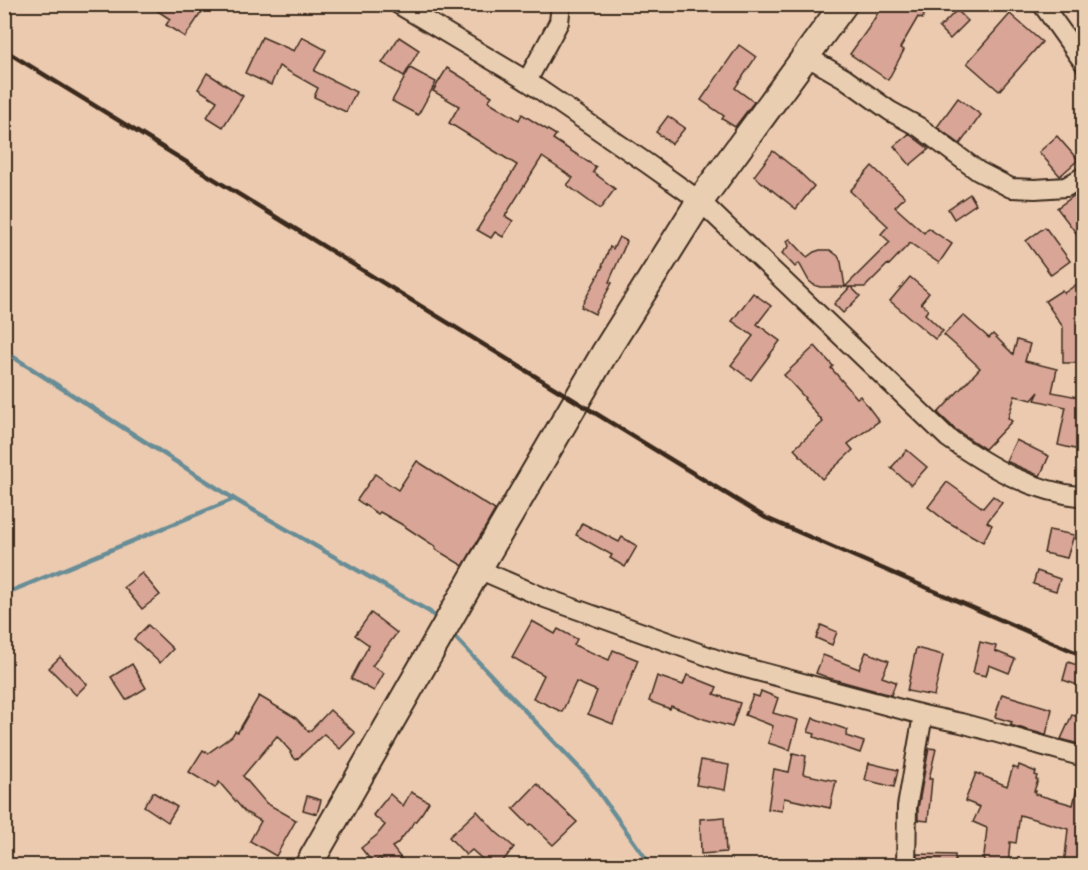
<svg xmlns="http://www.w3.org/2000/svg" width="1088" height="870" viewBox="0 0 1088 870" font-family="'Comic Neue',sans-serif">
  <style>
    .lines { fill: none; stroke-linecap: round; stroke-linejoin: round }
    .stream { stroke: #678d96; stroke-width: 4.5 }
    .building { fill: #d8a596; stroke: #3b2a1e; stroke-width: 1.5 }
    .street-casing { stroke: #3b2a1e; stroke-width: 22 }
    .secondary-casing { stroke: #3b2a1e; stroke-width: 30 }
    .street { stroke: #eaceb1; stroke-width: 18 }
    .secondary { stroke: #eaceb1; stroke-width: 26 }
    .rail { stroke: #3b2a1e; stroke-width: 4.5 }
  </style>
  <rect width="100%" height="100%" fill="#eccaaf"/>
  <filter id="ink" filterUnits="userSpaceOnUse"><feTurbulence type="fractalNoise" baseFrequency=".0167" numOctaves="2"/><feDisplacementMap in="SourceGraphic" scale="12" xChannelSelector="R" yChannelSelector="G"/><feConvolveMatrix kernelMatrix="1 2 1 2 8 2 1 2 1" color-interpolation-filters="sRGB"/></filter>
  <g filter="url(#ink)">
    <g class="lines">
      <g class="stream">
        <path d="M4,351L234,499L430,612L440,622"/>
        <path d="M4,594L234,499"/>
        <path d="M450,632L587,776L649,863L652,866"/>
      </g>
    </g>
    <g class="building">
      <path d="M147,4H207L185,37L166,25L170,19Z"/>
      <path d="M883,4H930L922,19L918,17L900,48L904,50L888,80L850,54L870,26Z"/>
      <path d="M957,10L968,21L950,39L939,28Z"/>
      <path d="M1010,14L1042,42L999,91L967,63Z"/>
      <path d="M262,37L294,51L302,37L326,50L314,71L356,92L346,112L314,97L318,88L279,66L271,85L245,73Z"/>
      <path d="M399,37L419,50L404,76L382,63Z"/>
      <path d="M739,45L756,57L735,88L754,102L735,127L722,119L724,116L701,100Z"/>
      <path d="M410,68L436,82L418,115L392,101Z"/>
      <path d="M447,68L492,96L488,101L519,120L522,114L541,126L556,135L553,139L596,167L593,172L615,189L600,209L567,185L573,178L542,157L505,216L513,221L503,237L495,232L491,238L477,230L517,165L449,123L459,106L433,91Z"/>
      <path d="M207,73L243,96L223,127L207,117L217,101L198,89Z"/>
      <path d="M958,98L981,115L960,144L937,127Z"/>
      <path d="M668,116L685,128L672,144L656,132Z"/>
      <path d="M909,134L929,149L910,165L894,146Z"/>
      <path d="M1057,136L1078,160L1060,176L1039,152Z"/>
      <path d="M773,151L798,171L814,186L796,209L754,176Z"/>
      <path d="M872,166L905,197L895,207L924,233L928,228L952,244L939,263L910,243L889,265L888,264L865,287H851L860,296L843,313L834,304L850,287H820L814,285L809,281L799,263L795,267L782,253L789,246L787,241L790,239L807,257L814,252L820,250H830L838,256L841,262L845,287L890,242L881,234L888,226L850,191Z"/>
      <path d="M970,194L976,204L954,219L948,209Z"/>
      <path d="M1075,195L1083,205V242L1057,208Z"/>
      <path d="M1045,227L1070,261L1051,275L1026,241Z"/>
      <path d="M619,237L627,241L609,282L612,283L595,314L581,307L603,266H602L610,247L613,249Z"/>
      <path d="M910,277L929,293L921,303L928,310L925,314L943,331L935,339L890,301Z"/>
      <path d="M1083,280V363H1063V327L1045,301L1062,290L1064,293Z"/>
      <path d="M753,293L771,306L757,324L780,341L751,380L731,365L753,336L732,321Z"/>
      <path d="M963,315L989,338L993,334L1013,354L1017,340L1030,344L1025,361L1057,369L1052,392L1083,398V451L1058,445L1066,407L1035,400L1039,392L1032,400L1015,396L1008,418L1012,421L985,449L955,429L938,413L980,368L961,350L944,335Z"/>
      <path d="M815,346L833,366L831,368L857,398L860,396L879,421L848,444L853,450L822,479L794,449L823,422L804,399L805,398L784,375Z"/>
      <path d="M1016,440L1049,456L1040,476L1006,461Z"/>
      <path d="M907,450L927,467L911,485L891,468Z"/>
      <path d="M417,461L495,510L463,566L435,549L436,547L401,524L380,512L378,514L357,500L375,474L398,490Z"/>
      <path d="M947,482L983,508L993,496L1002,503L987,522L992,525L983,542L946,521L928,507Z"/>
      <path d="M582,523L619,542L622,537L637,546L625,567L610,558L612,555L576,535Z"/>
      <path d="M1049,530L1074,535L1067,558L1044,553Z"/>
      <path d="M1037,571L1060,579L1056,591L1033,584Z"/>
      <path d="M142,573L160,595L142,609L124,587Z"/>
      <path d="M371,613L397,633L372,666L384,673L374,691L351,679L369,645L355,635Z"/>
      <path d="M532,621L555,634L558,629L577,639L574,645L609,660L613,650L638,660L613,724L588,714L597,691L576,682L562,712L533,698L544,675L512,657Z"/>
      <path d="M148,625L173,649L160,663L134,639Z"/>
      <path d="M821,625L837,632L832,645L816,638Z"/>
      <path d="M980,642L996,646L995,651L1015,659L1009,673L989,665L986,676L973,673Z"/>
      <path d="M916,648L943,655L934,696L907,691Z"/>
      <path d="M866,652L889,661L882,677L896,682L891,695L829,678L816,673L823,655L859,669Z"/>
      <path d="M60,657L87,684L76,695L49,668Z"/>
      <path d="M1068,662L1083,667V687L1063,680Z"/>
      <path d="M132,664L146,688L126,700L111,677Z"/>
      <path d="M687,675L717,687L714,694L740,703L732,727L704,719L671,706L670,709L649,701L657,676L683,685Z"/>
      <path d="M761,691L778,698L773,713L798,720L790,750L768,743L773,726L745,715L753,695L759,697Z"/>
      <path d="M1002,694L1052,709L1046,735L1010,725L1012,722L995,717Z"/>
      <path d="M259,696L296,718L309,732L330,710L355,733L340,749L324,734L296,760L290,753L291,752L277,736L243,776L266,803L296,820L276,856L250,841L261,821L245,812L219,782L215,788L189,772L203,750L208,753L232,736L235,731L238,732Z"/>
      <path d="M1072,715L1083,718V740L1082,745L1061,739Z"/>
      <path d="M813,718L848,730L846,736L864,742L860,753L814,737L815,734L808,732Z"/>
      <path d="M929,748L936,749L929,779H932L928,821L918,820V808Z"/>
      <path d="M793,753L806,756L803,774L836,781L830,808L784,798L782,811L768,809L774,769L789,772Z"/>
      <path d="M701,760L729,765L725,790L696,785Z"/>
      <path d="M869,763L898,770L894,787L865,780Z"/>
      <path d="M1019,765L1036,772L1035,775L1037,776L1036,779L1038,780L1034,791H1036L1035,794L1073,805L1079,781L1083,782L1082,866H1064L1068,829L1020,815L1016,843L1010,842L1008,866H983L987,828L973,822L980,807L965,801L976,773L1007,786L1013,767L1018,769Z"/>
      <path d="M537,784L577,822L553,845L531,824L529,825L513,809Z"/>
      <path d="M153,792L177,807L168,822L144,806Z"/>
      <path d="M411,792L429,802L422,813L397,844L392,847L407,866H386L380,858L373,863L361,848L377,835L385,825L373,815L390,794L403,806Z"/>
      <path d="M307,796L321,800L317,814L303,810Z"/>
      <path d="M477,811L496,832L514,847L499,866H490L472,850L466,855L449,837Z"/>
      <path d="M724,817L726,852L701,854L700,819Z"/>
      <path d="M917,854L955,855V866H917Z"/>
    </g>
    <g class="lines">
      <defs>
        <g id="street">
          <path d="M398,4L527,81L648,164L700,201L948,438C991,468 1030,491 1084,497"/>
          <path d="M1042,4L1084,63"/>
          <path d="M806,56L844,78L890,111L919,127L978,171L1011,188L1035,189L1066,187L1084,176"/>
          <path d="M527,81L559,22L561,4"/>
          <path d="M478,569L545,598L727,663L923,715L961,723L1084,757"/>
          <path d="M906,866L907,807L923,715"/>
        </g>
        <path id="secondary" d="M308,866L478,569L604,354L700,201L844,4"/>
      </defs>
      <use href="#street" class="street-casing"/>
      <use href="#secondary" class="secondary-casing"/>
      <use href="#street" class="street"/>
      <use href="#secondary" class="secondary"/>
      <path class="rail" d="M4,50L766,518L1084,656"/>
    </g>
  </g>
  <rect width="1088" height="870" fill="none" stroke="#eaceb1" stroke-width="24"/>
  <rect x="12" y="12" width="1064" height="846" fill="none" stroke="#3b2a1e" stroke-width="2" filter="url(#ink)"/>
</svg>
